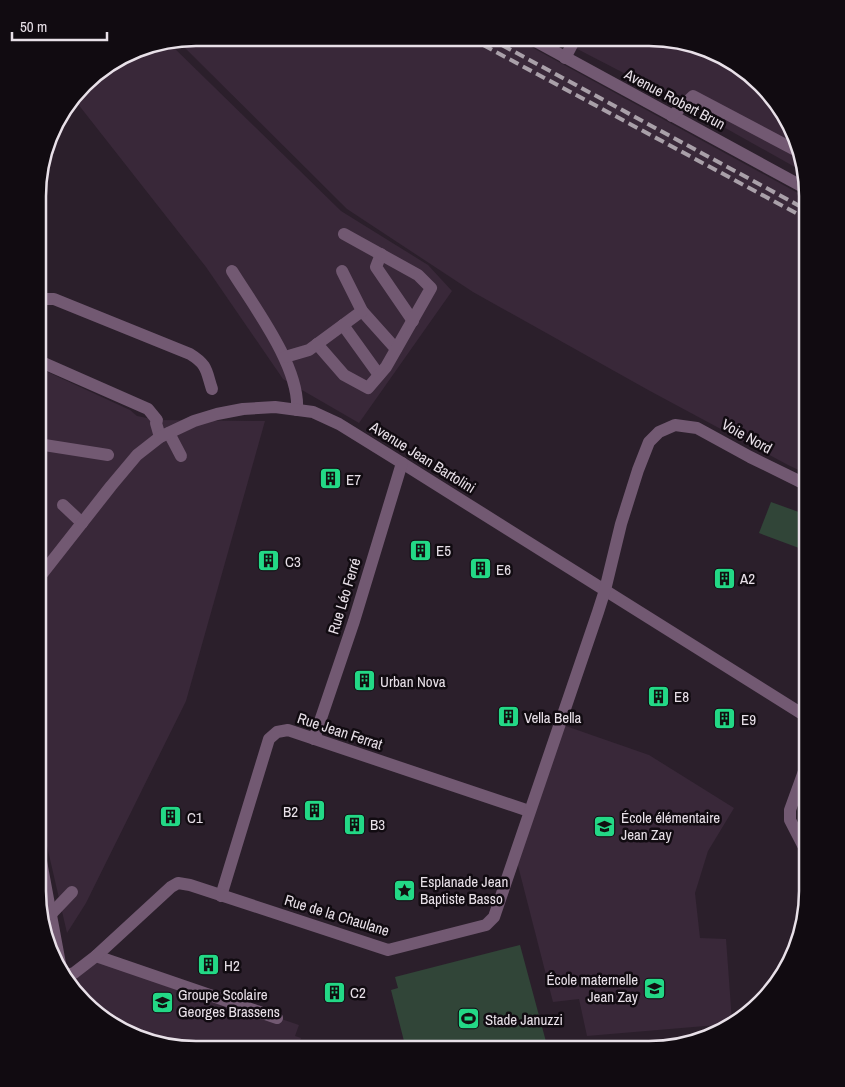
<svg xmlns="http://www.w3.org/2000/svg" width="845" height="1087" viewBox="0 0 845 1087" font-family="'Archivo Narrow',sans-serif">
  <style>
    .built { fill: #392839 }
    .green { fill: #314538 }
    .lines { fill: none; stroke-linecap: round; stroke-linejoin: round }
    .minor { stroke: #725972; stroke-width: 12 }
    .rail { stroke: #a9a0a9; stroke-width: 4; stroke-dasharray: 10 5; stroke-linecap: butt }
    .labels { text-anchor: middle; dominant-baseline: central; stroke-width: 5; stroke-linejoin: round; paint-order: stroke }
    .street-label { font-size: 15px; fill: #e8e0e8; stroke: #110b11 }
    .poi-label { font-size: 15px; fill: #e8e0e8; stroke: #110b11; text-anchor: start }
    .rim { fill: none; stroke: #e8e0e8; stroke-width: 2.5 }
  </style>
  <rect width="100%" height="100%" fill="#2b1f2b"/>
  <g class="built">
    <path d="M197,38H515L807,198V474L788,465L650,391L473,292L347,209L178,41Z"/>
    <path d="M558,39H669L745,70L791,126L802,171L672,98Z"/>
    <path d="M168,42L341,211L428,265L452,291L359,423L283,379L206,267L74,99L92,77L145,46Z"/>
    <path d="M39,368L130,410L137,416L157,420L265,421L186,701L86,903L67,933L38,807Z"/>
    <path d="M560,724L649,755L734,808L708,851L695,893L700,938L726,939L732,1021L729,1024L587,1036L579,999L553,1002L515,854Z"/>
    <path d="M96,956L299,1025L295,1036L301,1038L298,1049L176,1048L108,1022L78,988L74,973Z"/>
  </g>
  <g class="green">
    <path d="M771,502L807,515V551L759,533Z"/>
    <path d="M520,945L548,1049H406L391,990L398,988L395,977Z"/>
  </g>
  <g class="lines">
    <g class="minor">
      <path d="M530,38L805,188"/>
      <path d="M565,58L575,39"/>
      <path d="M672,116L693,96L797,151"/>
      <path d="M381,254L376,267L413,321"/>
      <path d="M232,271C255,308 300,367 297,410"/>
      <path d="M39,299H54L190,354C208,365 206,371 212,389"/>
      <path d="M362,311L396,349"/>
      <path d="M343,325L379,375"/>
      <path d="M317,344L344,375L368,388L386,367L431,288L418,275L344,234"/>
      <path d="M285,357L309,350L362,311L342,271"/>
      <path d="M39,361L148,409L157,420L156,423L160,437"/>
      <path d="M169,433L181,456"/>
      <path d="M38,444L108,455"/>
      <path d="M63,505L82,523"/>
      <path d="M38,579L111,486L137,455L160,437L194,421L217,414L243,409L275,407L313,412L339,424L402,463L807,717"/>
      <path d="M314,739L354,621L402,463"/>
      <path d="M38,845L61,969"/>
      <path d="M807,853L790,820V810L807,763"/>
      <path d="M221,896L269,739L277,732L288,730L529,811"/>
      <path d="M51,914L72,892"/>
      <path d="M96,956L277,1018"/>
      <path d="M67,975L74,973L96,956L171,887L178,883L190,885L388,950L486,925L494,917L598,612L605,590L621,524L638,470L649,442L659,432L675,425L697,428L750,457L807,485"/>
    </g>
    <g class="rail">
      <path d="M470,38L807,219"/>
      <path d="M489,38L807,210"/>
    </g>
  </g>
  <defs>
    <symbol id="building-square" viewBox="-11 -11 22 22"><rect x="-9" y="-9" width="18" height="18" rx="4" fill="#23d886" stroke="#110b11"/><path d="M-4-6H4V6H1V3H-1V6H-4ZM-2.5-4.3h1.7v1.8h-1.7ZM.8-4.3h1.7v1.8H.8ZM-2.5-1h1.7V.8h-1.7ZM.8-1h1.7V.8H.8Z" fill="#111"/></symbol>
    <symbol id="school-square" viewBox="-11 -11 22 22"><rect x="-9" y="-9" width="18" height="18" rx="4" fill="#23d886" stroke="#110b11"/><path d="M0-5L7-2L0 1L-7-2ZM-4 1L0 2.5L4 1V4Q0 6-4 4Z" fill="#111"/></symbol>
    <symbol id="sight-square" viewBox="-11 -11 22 22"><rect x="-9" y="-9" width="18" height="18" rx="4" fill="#23d886" stroke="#110b11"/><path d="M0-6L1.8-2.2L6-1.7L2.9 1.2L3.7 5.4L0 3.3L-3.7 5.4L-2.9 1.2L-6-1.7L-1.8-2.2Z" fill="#111"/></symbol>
    <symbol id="stadium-square" viewBox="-11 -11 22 22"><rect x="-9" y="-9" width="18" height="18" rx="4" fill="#23d886" stroke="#110b11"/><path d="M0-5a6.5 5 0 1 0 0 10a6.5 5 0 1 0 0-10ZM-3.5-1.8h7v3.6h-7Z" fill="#111"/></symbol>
  </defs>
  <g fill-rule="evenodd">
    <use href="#building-square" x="318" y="466" width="25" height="25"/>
    <use href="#building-square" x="408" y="538" width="25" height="25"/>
    <use href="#building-square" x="256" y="548" width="25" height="25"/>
    <use href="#building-square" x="468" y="556" width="25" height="25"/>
    <use href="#building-square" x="712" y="566" width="25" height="25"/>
    <use href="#building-square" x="352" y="668" width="25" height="25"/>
    <use href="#building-square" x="646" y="684" width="25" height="25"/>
    <use href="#building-square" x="496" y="704" width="25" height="25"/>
    <use href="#building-square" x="712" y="706" width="25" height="25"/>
    <use href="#building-square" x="302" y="798" width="25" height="25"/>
    <use href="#building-square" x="158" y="804" width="25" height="25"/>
    <use href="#building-square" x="342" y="812" width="25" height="25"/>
    <use href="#school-square" x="592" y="814" width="25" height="25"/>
    <use href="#sight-square" x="392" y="878" width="25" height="25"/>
    <use href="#building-square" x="196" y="952" width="25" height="25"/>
    <use href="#school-square" x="642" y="976" width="25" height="25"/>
    <use href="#building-square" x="322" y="980" width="25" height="25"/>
    <use href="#school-square" x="150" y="990" width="25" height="25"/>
    <use href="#stadium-square" x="456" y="1006" width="25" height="25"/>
  </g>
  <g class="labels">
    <g class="street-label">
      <text transform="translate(675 99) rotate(28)">Avenue Robert Brun</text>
      <text transform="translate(747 436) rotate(29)">Voie Nord</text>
      <text transform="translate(423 457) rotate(32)">Avenue Jean Bartolini</text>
      <text transform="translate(344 596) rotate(-73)">Rue Léo Ferré</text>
      <text transform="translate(340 731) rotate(18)">Rue Jean Ferrat</text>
      <text transform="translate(337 915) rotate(17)">Rue de la Chaulane</text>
    </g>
    <g class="poi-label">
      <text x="346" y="479">E7</text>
      <text x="436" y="550">E5</text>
      <text x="285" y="561">C3</text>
      <text x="496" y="569">E6</text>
      <text x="740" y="578">A2</text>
      <text x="380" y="681">Urban Nova</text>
      <text x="674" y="696">E8</text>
      <text x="524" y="717">Vella Bella</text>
      <text x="741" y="719">E9</text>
      <text x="298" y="811" text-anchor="end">B2</text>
      <text x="187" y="817">C1</text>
      <text x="621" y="817">École élémentaire<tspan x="621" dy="17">Jean Zay</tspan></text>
      <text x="370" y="824">B3</text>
      <text x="420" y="881">Esplanade Jean<tspan x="420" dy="17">Baptiste Basso</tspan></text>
      <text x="224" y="965">H2</text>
      <text x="638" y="979" text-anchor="end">École maternelle<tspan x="638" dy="17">Jean Zay</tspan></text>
      <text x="350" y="992">C2</text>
      <text x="178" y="994">Groupe Scolaire<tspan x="178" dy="17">Georges Brassens</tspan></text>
      <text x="485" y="1019">Stade Januzzi</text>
    </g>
  </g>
  <path d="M0 0H845V1087H0ZM196 46H649A150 150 0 0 1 799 196V891A150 150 0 0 1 649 1041H196A150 150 0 0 1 46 891V196A150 150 0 0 1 196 46Z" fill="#110b11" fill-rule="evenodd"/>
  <path class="rim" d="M196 46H649A150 150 0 0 1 799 196V891A150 150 0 0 1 649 1041H196A150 150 0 0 1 46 891V196A150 150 0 0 1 196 46Z"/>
  <path d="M12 32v8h95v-8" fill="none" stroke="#e8e0e8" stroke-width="2.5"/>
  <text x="20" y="32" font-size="15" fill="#e8e0e8" stroke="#110b11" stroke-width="4" paint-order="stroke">50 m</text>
</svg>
